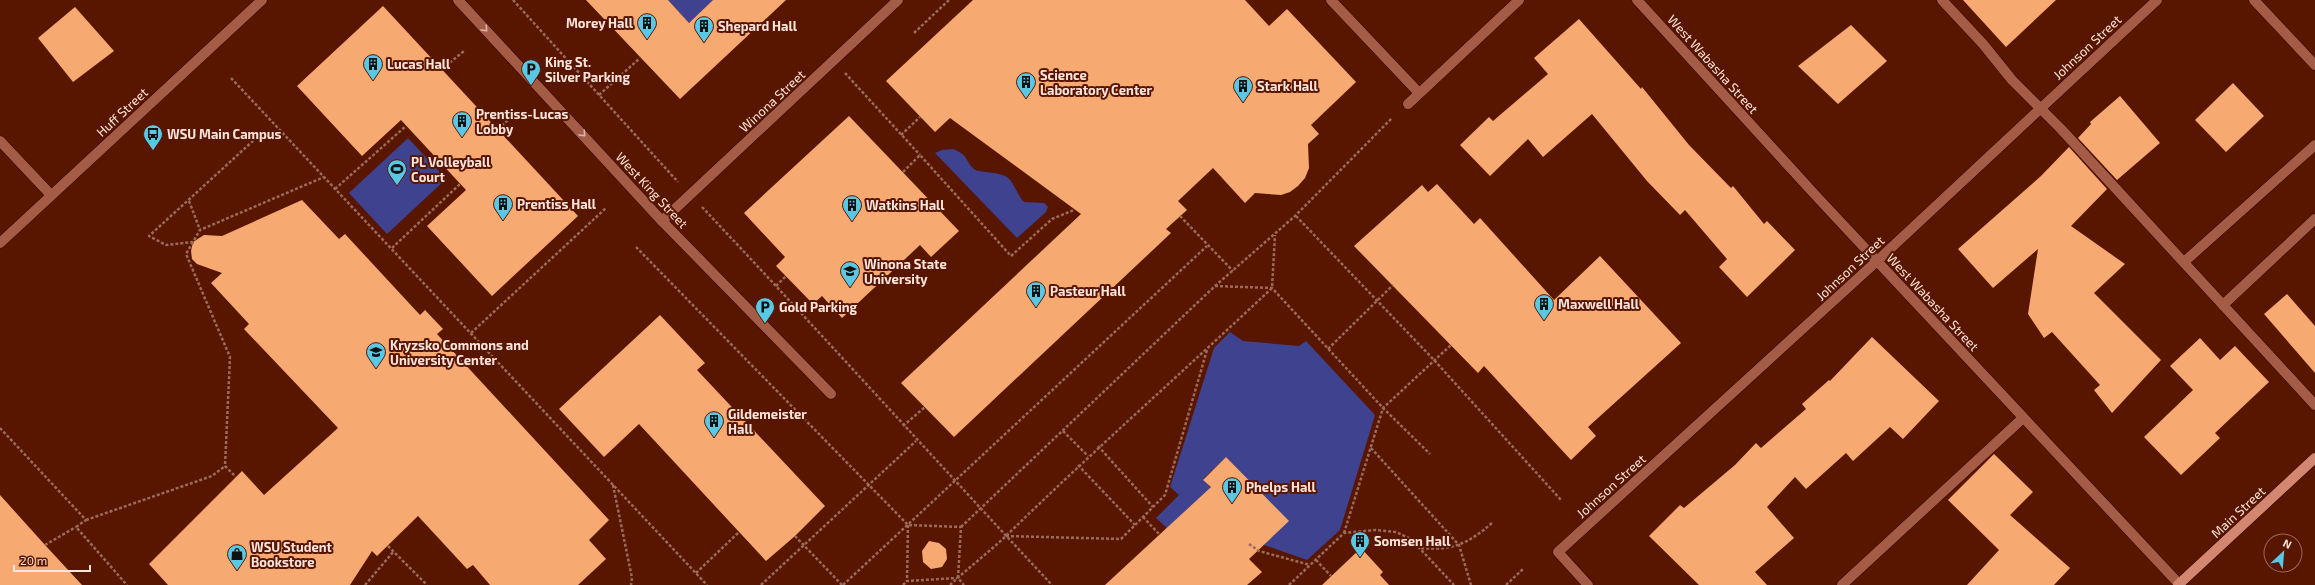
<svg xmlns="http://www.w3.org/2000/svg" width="2315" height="585" viewBox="0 0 2315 585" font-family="'Exo 2',sans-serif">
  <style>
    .green { fill: #3e428f }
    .building { fill: #f6aa71 }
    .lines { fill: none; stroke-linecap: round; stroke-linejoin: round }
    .lane-casing { stroke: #340300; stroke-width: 11 }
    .street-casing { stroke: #340300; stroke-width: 11 }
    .secondary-casing { stroke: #340300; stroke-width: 11 }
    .primary-casing { stroke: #340300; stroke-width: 11 }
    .path { stroke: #9c6a5b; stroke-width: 2.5; stroke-dasharray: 3 2; stroke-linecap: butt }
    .lane { stroke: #a55c47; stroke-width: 10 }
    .street { stroke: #a55c47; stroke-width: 10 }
    .secondary { stroke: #a55c47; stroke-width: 10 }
    .primary { stroke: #d48770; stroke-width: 10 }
    .oneway { stroke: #dfb4a8 }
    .labels { text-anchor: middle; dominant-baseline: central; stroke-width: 4; stroke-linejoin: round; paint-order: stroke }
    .poi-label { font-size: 13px; font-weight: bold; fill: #fee4dc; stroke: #581601; text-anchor: start }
    .street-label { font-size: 13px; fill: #fee4dc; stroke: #581601 }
  </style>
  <rect width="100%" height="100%" fill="#581601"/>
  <g class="green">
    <path d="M668,0H713L689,23Z"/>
    <path d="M408,138L446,179L387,234L349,193Z"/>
    <path d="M953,149C970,156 964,160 974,169C978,173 997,171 1007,177C1014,182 1017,195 1024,202L1044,203L1048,207L1046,212L1017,238L935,153L942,150Z"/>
    <path d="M1230,332L1243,341L1299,346L1306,341L1375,415L1340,530L1307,560L1264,545L1288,521L1226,457L1203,479L1211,487L1167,528L1156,518L1179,495L1170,487L1214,348Z"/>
  </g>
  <g class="building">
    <path d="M586,0H668L689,23L713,0H786L680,99Z"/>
    <path d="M973,0H1245L1269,26L1287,9L1356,82L1311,125L1319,134L1308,144L1309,168L1305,178L1298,186L1290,192L1281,195L1255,193L1245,203L1213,168L1178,201L1187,210L1166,229L1171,233L954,437L901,383L1081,214L950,118L935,132L886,81Z"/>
    <path d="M1963,0H2056L2006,47Z"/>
    <path d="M383,6L578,216L492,296L427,226L466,190L401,120L362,156L297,86Z"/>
    <path d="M75,7L114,51L73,82L38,38Z"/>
    <path d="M1579,19L1641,89L1642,87L1689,145L1731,188L1733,186L1764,224L1767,221L1795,250L1747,297L1719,267L1727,259L1685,210L1680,215L1647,181L1592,114L1543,157L1528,139L1490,176L1460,145L1489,117L1493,121L1548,74L1534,58Z"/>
    <path d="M1851,25L1887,61L1838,104L1798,66Z"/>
    <path d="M2233,83L2264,116L2226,152L2195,120Z"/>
    <path d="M2120,96L2160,143L2117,180L2078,138L2091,124L2090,122Z"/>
    <path d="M849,116L959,231L931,257L920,245L842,318L822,296L813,304L776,266L785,257L744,213Z"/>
    <path d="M2069,147L2107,189L2071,226L2125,264L2094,293L2161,360L2112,413L2094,390L2100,385L2052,332L2044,338L2028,314L2038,249L1993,288L1958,249L2041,176Z"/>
    <path d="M1437,184L1474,224L1480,218L1554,300L1600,256L1681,343L1588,427L1596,436L1571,460L1484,366L1478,373L1354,246L1422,185L1428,192Z"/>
    <path d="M302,200L339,239L345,234L420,315L425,310L443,329L437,334L609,520L589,540L606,559L578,585H490L473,565L467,569L418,516L377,556L372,551L350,585H168L149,564L242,471L264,495L338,428L244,329L249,324L211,283L222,273L197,264L192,259L191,251L193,242L204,235L222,236Z"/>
    <path d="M2287,294L2315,326V373L2264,314Z"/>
    <path d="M660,315L705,363L697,370L825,506L795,536L766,561L639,424L604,457L559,409Z"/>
    <path d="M1872,337L1939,401L1903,439L1890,427L1853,461L1846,453L1806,489L1795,477L1767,507L1794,538L1755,572L1767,585H1699L1649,536L1680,505L1684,508L1735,465L1756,443L1761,448L1806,409L1802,404L1829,380L1830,381Z"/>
    <path d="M2200,338L2220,360L2235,346L2269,382L2215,433L2220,438L2181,475L2144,437L2193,390L2170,366Z"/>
    <path d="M1994,454L2033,492L2010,515L2070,568L2054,585H1967L1999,550L1948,500Z"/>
    <path d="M1226,457L1289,521L1249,559L1262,572L1247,585H1105L1211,487L1203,480Z"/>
    <path d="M0,495L45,545L82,585H0Z"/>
    <path d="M929,541L939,543L946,549L947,559L942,567L931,569L923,562L922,551Z"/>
    <path d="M1361,548L1383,572L1380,575L1389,585H1322Z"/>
  </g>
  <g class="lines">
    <defs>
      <g id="lane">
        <path d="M1331,0L1419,93"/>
        <path d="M1942,0L1983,44L2012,80L2061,129L2315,405"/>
        <path d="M662,221L831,394"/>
        <path d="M2184,262L2315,145"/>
        <path d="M2223,305L2315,219"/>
        <path d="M1842,585L2023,418"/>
      </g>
      <g id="street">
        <path d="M458,0L662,221L898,0"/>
        <path d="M1637,0L1818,198L2180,585"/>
        <path d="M1408,104L1519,0"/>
        <path d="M0,141L51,195"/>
        <path d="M1588,585L1558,552L1877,261L2157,0"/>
      </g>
      <g id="secondary">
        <path d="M2254,0L2315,65"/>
        <path d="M0,243L262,0"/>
      </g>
      <path id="primary" d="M2178,585L2315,458"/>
    </defs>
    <use href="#lane" class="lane-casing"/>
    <use href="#street" class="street-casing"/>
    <use href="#secondary" class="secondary-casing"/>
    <use href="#primary" class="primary-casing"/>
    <g class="path">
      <path d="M513,0L678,182"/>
      <path d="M914,33L949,0"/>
      <path d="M442,69L464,51"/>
      <path d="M845,73L920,155"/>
      <path d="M231,78L707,585"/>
      <path d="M599,95L640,58"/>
      <path d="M498,129L518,111"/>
      <path d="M282,133L255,139L149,236L166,245L193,242L200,230L324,177"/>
      <path d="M901,135L920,117"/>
      <path d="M903,172L920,155L1011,256L1052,219L1074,210"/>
      <path d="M335,189L406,126"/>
      <path d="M189,201L200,230"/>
      <path d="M702,207C820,332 935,460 1052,585"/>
      <path d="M1180,216L1233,271"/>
      <path d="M1296,216L1434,360L1562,501"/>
      <path d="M193,242L186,254L230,357L225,466L236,477"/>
      <path d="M636,247L908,525L961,527L958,578L964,585"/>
      <path d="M392,248L460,184"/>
      <path d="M776,286L786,276"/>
      <path d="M1215,286L1272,288L1383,408L1430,454"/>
      <path d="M471,333L606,208"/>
      <path d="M1328,349L1393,285"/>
      <path d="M903,426L925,407"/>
      <path d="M0,428L86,520L76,527L127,585"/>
      <path d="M1063,431L1088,456"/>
      <path d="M1098,446L1153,507"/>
      <path d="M1371,448L1459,545L1471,585"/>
      <path d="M1078,465L1135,525"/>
      <path d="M613,485L632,578L631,585"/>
      <path d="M1143,517L1160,535"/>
      <path d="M86,520L212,476L225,466"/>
      <path d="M908,525L907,581L957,578"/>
      <path d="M961,527L1215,286L1295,216L1392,118"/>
      <path d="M1344,533L1383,408L1451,345"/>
      <path d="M795,536L842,585"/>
      <path d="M1006,536L1121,539L1165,495L1207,350"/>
      <path d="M1249,544L1259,551L1310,565"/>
      <path d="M45,545L76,527"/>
      <path d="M388,546L427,585"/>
      <path d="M1421,548C1453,551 1469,543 1492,523"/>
      <path d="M1316,560L1331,576"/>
      <path d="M696,573L739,532"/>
      <path d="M365,585L394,551"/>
      <path d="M761,585L916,441"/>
      <path d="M843,585L1207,246"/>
      <path d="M903,585L907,581"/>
      <path d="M950,585C968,568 988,553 1007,535C1093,451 1184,371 1272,288L1275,235"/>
      <path d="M1289,585L1344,533L1375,530L1396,532L1411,539L1454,585"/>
      <path d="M1506,585L1523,569"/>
    </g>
    <use href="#lane" class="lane"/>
    <use href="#street" class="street"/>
    <use href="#secondary" class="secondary"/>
    <use href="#primary" class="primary"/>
  </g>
  <defs><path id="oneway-chevron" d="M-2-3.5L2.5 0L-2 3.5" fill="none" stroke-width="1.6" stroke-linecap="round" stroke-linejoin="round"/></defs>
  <g class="oneway">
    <use href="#oneway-chevron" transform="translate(485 29) rotate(47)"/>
    <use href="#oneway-chevron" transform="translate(583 134) rotate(47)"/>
  </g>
  <defs>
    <symbol id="building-pin" viewBox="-11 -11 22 30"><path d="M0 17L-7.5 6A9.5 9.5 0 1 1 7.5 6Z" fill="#59c8e4" stroke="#581601"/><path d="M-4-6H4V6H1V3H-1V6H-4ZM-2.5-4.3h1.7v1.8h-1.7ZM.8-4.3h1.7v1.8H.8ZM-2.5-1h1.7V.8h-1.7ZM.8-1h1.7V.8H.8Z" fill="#111"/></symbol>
    <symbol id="parking-pin" viewBox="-11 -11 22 30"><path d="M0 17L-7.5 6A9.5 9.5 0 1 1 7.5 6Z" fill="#59c8e4" stroke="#581601"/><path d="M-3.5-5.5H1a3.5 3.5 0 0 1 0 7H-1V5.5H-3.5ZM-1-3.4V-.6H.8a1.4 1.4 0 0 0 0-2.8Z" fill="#111"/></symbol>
    <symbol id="bus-pin" viewBox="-11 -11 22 30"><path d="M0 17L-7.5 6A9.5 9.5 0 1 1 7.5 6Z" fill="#59c8e4" stroke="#581601"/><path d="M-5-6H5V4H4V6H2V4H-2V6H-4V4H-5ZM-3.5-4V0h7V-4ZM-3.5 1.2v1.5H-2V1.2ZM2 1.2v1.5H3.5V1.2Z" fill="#111"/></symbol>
    <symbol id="stadium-pin" viewBox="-11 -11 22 30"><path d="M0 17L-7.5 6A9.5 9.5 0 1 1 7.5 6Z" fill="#59c8e4" stroke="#581601"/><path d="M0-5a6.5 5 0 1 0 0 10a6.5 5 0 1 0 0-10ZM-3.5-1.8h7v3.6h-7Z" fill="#111"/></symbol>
    <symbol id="university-pin" viewBox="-11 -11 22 30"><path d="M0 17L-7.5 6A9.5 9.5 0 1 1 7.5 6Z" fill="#59c8e4" stroke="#581601"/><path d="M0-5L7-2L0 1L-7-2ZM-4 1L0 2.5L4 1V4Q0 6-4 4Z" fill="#111"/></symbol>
    <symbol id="shop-pin" viewBox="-11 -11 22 30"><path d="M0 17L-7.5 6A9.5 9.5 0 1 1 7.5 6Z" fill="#59c8e4" stroke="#581601"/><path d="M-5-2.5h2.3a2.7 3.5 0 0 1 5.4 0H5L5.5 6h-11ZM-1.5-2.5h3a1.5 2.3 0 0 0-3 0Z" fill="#111"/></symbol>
  </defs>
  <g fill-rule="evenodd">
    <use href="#building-pin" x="636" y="12" width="22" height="30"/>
    <use href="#building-pin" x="693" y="15" width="22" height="30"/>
    <use href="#building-pin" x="362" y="53" width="22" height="30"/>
    <use href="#parking-pin" x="520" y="58" width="22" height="30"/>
    <use href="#building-pin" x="1015" y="71" width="22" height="30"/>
    <use href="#building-pin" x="1232" y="75" width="22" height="30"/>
    <use href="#building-pin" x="451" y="110" width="22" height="30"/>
    <use href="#bus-pin" x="142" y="123" width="22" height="30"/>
    <use href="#stadium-pin" x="386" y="158" width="22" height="30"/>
    <use href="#building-pin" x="492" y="193" width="22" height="30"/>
    <use href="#building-pin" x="841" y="194" width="22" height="30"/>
    <use href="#university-pin" x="839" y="260" width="22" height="30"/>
    <use href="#building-pin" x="1025" y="280" width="22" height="30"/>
    <use href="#building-pin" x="1533" y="293" width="22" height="30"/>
    <use href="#parking-pin" x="754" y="296" width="22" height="30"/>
    <use href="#university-pin" x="365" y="341" width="22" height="30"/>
    <use href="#building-pin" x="703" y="410" width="22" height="30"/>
    <use href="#building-pin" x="1221" y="476" width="22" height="30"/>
    <use href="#building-pin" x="1349" y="530" width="22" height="30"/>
    <use href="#shop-pin" x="226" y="543" width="22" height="30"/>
  </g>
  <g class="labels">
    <g class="poi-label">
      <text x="633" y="23" text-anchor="end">Morey Hall</text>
      <text x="718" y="26">Shepard Hall</text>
      <text x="545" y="62">King St.<tspan x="545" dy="15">Silver Parking</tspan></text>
      <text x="387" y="64">Lucas Hall</text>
      <text x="1040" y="75">Science<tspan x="1040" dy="15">Laboratory Center</tspan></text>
      <text x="1257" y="86">Stark Hall</text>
      <text x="476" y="114">Prentiss-Lucas<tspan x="476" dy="15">Lobby</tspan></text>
      <text x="167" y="134">WSU Main Campus</text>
      <text x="411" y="162">PL Volleyball<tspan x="411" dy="15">Court</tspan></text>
      <text x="517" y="204">Prentiss Hall</text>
      <text x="866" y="205">Watkins Hall</text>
      <text x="864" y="264">Winona State<tspan x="864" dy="15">University</tspan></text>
      <text x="1050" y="291">Pasteur Hall</text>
      <text x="1558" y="304">Maxwell Hall</text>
      <text x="779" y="307">Gold Parking</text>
      <text x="390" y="345">Kryzsko Commons and<tspan x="390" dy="15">University Center</tspan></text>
      <text x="728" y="414">Gildemeister<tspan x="728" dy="15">Hall</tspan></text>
      <text x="1246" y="487">Phelps Hall</text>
      <text x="1374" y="541">Somsen Hall</text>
      <text x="251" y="547">WSU Student<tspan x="251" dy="15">Bookstore</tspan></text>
    </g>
    <g class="street-label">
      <text transform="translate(2087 47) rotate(-43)">Johnson Street</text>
      <text transform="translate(1713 64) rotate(48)">West Wabasha Street</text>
      <text transform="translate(772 101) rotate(-43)">Winona Street</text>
      <text transform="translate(122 112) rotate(-43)">Huff Street</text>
      <text transform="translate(652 190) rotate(47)">West King Street</text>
      <text transform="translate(1850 268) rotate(-43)">Johnson Street</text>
      <text transform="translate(1933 302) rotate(47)">West Wabasha Street</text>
      <text transform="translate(1611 486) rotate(-42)">Johnson Street</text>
      <text transform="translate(2238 512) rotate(-43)">Main Street</text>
    </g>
  </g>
  <g transform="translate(2283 553) rotate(26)"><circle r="19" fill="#581601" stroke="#9a6859"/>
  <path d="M0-3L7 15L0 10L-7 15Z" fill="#59c8e4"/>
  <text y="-6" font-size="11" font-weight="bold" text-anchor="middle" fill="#fee4dc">N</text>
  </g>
  <path d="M14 565v6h76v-6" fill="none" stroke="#fee4dc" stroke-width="2"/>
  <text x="20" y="565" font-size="12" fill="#fee4dc" stroke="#581601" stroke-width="3" paint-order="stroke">20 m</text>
</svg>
